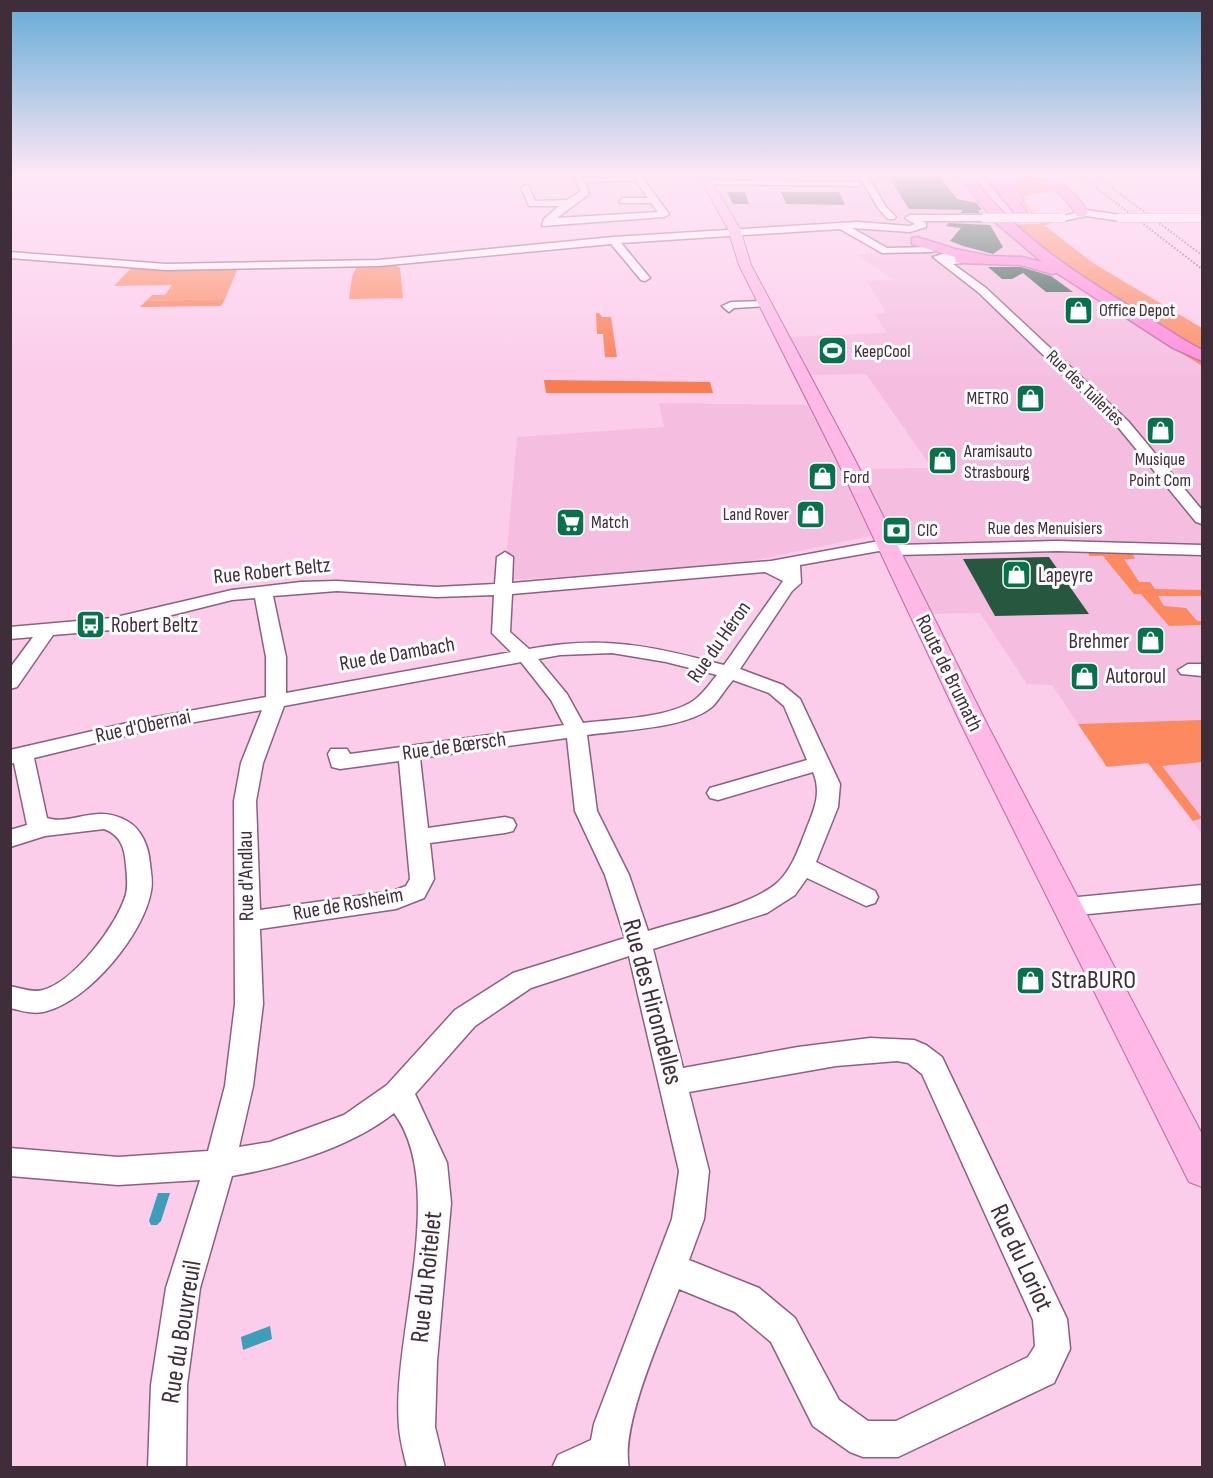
<svg xmlns="http://www.w3.org/2000/svg" width="1213" height="1478" viewBox="0 0 1213 1478" font-family="'Sofia Sans Condensed',sans-serif">
  <style>
    .built { fill: #f5bee1 }
    .green { fill: #fd895f }
    .forest { fill: #f97d50 }
    .water { fill: #3c9eb9 }
    .building { fill: #265840 }
    .lines { fill: none; stroke-linecap: round; stroke-linejoin: round }
    .minor-casing { stroke: #8c617d; stroke-width: 3 }
    .major-casing { stroke: #bc69a2; stroke-width: 2 }
    .highway-casing { stroke: #bc69a2; stroke-width: 3 }
    .minor { fill: #fff; fill-rule: evenodd }
    .major { fill: #ffb9e9; fill-rule: evenodd }
    .highway { fill: #ff8adb; fill-rule: evenodd }
    .rail { stroke: #6a5161; stroke-width: 2; stroke-dasharray: 1.5 2; stroke-linecap: butt }
    .minor-bridge-casing { stroke: #8c617d; stroke-width: 10; stroke-linecap: butt }
    .minor-bridge { stroke: #fff; stroke-width: 9 }
    .labels { text-anchor: middle; dominant-baseline: central; stroke-width: 6; stroke-linejoin: round; paint-order: stroke }
    .far-poi-label { font-size: 18px; fill: #3f2d39; stroke: #fdfdfd; text-anchor: start }
    .far-street-label { font-size: 18px; fill: #3f2d39; stroke: #fdfdfd }
    .street-label { font-size: 21px; fill: #3f2d39; stroke: #fdfdfd }
    .poi-label { font-size: 21px; fill: #3f2d39; stroke: #fdfdfd; text-anchor: start }
    .near-poi-label { font-size: 26px; fill: #3f2d39; stroke: #fdfdfd; text-anchor: start }
    .near-street-label { font-size: 26px; fill: #3f2d39; stroke: #fdfdfd }
  </style>
  <rect width="100%" height="100%" fill="#fccceb"/>
  <path class="built" d="M807,173H952L998,225L1046,268L1202,366V834L1148,763L1107,767L1052,685L1027,684L980,613L926,614L875,535L722,567L507,580V550L517,437L664,427L659,403L807,405L842,469L932,468L866,374L808,375L788,337L887,333L875,314L886,313L867,281L894,280L857,255L879,252L838,225L741,230L719,190H861L859,185L863,184L858,175Z"/>
  <g class="green">
    <path d="M1031,179L1059,190L1024,196C1024,207 1041,220 1051,224L1044,225L1093,263L1202,328V366L1046,268L998,225L1040,224L1010,186V183Z"/>
    <path d="M391,263L400,268L403,298L349,299L352,277L358,264Z"/>
    <path d="M133,266L238,268L225,299L146,301L152,295H165L172,285L114,286Z"/>
    <path d="M1089,552L1157,553L1162,558L1157,554L1132,553L1135,559H1124L1139,582H1150L1155,589L1202,590V596H1158L1164,606L1186,608L1197,621H1202V625L1169,626L1141,594H1134L1103,556H1089Z"/>
    <path d="M1202,720V762L1162,766L1202,818L1193,821L1148,763L1107,767L1078,724Z"/>
  </g>
  <g class="forest">
    <path d="M225,299L221,306L140,307L146,301Z"/>
    <path d="M596,313H599L602,317H611L617,357H605L603,334H597Z"/>
    <path d="M544,380L710,382L713,393H546Z"/>
  </g>
  <g class="water">
    <path d="M158,1193H170L161,1221L157,1225H151L149,1221Z"/>
    <path d="M270,1326L272,1339L243,1350L241,1337Z"/>
  </g>
  <g class="building">
    <path d="M886,173H937L957,199L977,203L982,210H978L980,213H960L963,210L909,209Z"/>
    <path d="M727,192H745L749,204H733Z"/>
    <path d="M781,192H839L845,205L786,204Z"/>
    <path d="M949,223L990,225L1003,247L993,254L963,246L950,241L961,228L946,226Z"/>
    <path d="M988,267H1021L1051,276L1073,292H1046L1023,273L1012,279H1002Z"/>
    <path d="M1049,557L1089,614L995,616L963,559Z"/>
  </g>
  <g class="lines">
    <defs>
      <g id="minor">
        <path d="M572,173H580L582,177L641,176L669,214L664,217L542,226L544,219L559,206H529L521,187L528,185L535,201L567,200L581,191ZM636,181L648,198H622L619,203H651L658,212L557,218L589,194L585,182Z"/>
        <path d="M858,173H866L886,207L896,217L894,219H888L878,208Z"/>
        <path d="M707,180L859,182L863,184L859,186L704,184Z"/>
        <path d="M1086,210L1120,215L1125,218L1120,221L1086,216L1062,221L1057,218Z"/>
        <path d="M910,215H985L990,218L985,221H922L926,223V227L910,232L852,228L887,248L934,247V251L931,252L882,253L840,229L621,243L650,278L645,281L641,280L611,244L379,266L166,270L10,258V252L166,264L379,260L613,237L857,222L910,226L915,224L905,218Z"/>
        <path d="M949,252L964,255L961,263L953,264L986,288L1128,421L1202,510V524L1196,522L1118,427L978,292L933,257Z"/>
        <path d="M765,301L769,302V306L734,308L729,312L722,306L731,302Z"/>
        <path d="M879,541L897,545L1057,541L1202,545V555L1057,551L897,555L879,551L800,565L801,583L792,591L740,669L783,685L800,699L840,784L838,807L816,862L875,891L878,897L875,903L866,906L807,878L795,895L767,913L653,949L683,1068L798,1047L870,1038L914,1040L926,1045L942,1057L1067,1319L1070,1349L1054,1383L898,1457H863L850,1452L813,1426L771,1342L735,1312L679,1289C663,1332 620,1425 629,1468H552L558,1455L591,1440L594,1424L672,1219L679,1171L629,956L531,988L475,1026L415,1094L447,1163L451,1203L437,1361L435,1427L445,1468H407C404,1454 400,1441 399,1427C391,1338 449,1187 394,1113C351,1147 285,1167 232,1176L200,1288L187,1385L186,1468H148L151,1385L166,1288L200,1180L118,1185L10,1176V1148L118,1157L208,1151L225,1086L235,1004L234,801L241,763L262,710L145,731L34,758L47,818C71,826 96,803 127,821C142,829 149,848 150,864C151,873 153,882 151,891C144,934 89,1000 47,1011C35,1015 22,1011 10,1008V986C20,988 33,993 43,990C74,982 118,924 126,894C128,885 127,875 126,866C125,849 121,835 104,829L45,836L10,847V830L27,825L14,763L10,764V750L145,719L266,697V657L255,598L232,600L112,630L53,635L17,687L10,689V668L33,637L10,639V627L112,618L232,590L301,582L337,581L437,587L495,584L497,557L505,552L513,557L512,583L771,561ZM765,572L783,581L724,665C652,646 604,635 529,649L510,632L512,594ZM337,591L437,597L494,595L492,633L511,652L286,693V657L273,596ZM612,653L666,662L717,675C711,682 705,691 698,697C676,718 614,719 583,723L567,694L538,659L560,655ZM521,662L551,700L564,725L350,754L347,749H331L328,754L332,767L340,769L399,761L410,879L406,886L393,891L260,910L256,801L263,763L284,706ZM733,680L769,693L784,706L807,760L710,788L707,793L710,798L718,800L813,772C822,793 814,810 806,830C799,848 792,869 778,882C752,906 682,920 648,931L629,875L597,811L587,735C620,730 688,729 713,706C720,698 726,688 733,680ZM567,738L575,811L605,875L625,938L513,973L455,1010L387,1085L344,1115L270,1142L239,1147L253,1086L263,1004L260,929L396,909L424,898L434,879L430,843L505,833L513,831L516,825L513,819L505,817L428,828L420,758ZM897,1061L908,1063L922,1074L1033,1320L1035,1346L1028,1357L896,1421H868L839,1400L795,1318L759,1288L689,1260L704,1219L709,1171L689,1092L836,1066Z"/>
        <path d="M1188,664H1202V676L1181,674L1178,670Z"/>
        <path d="M1202,885V903L1068,916L1059,914L1056,907L1059,900L1068,898Z"/>
      </g>
      <path id="major" d="M697,173H707L740,229L751,265L854,458L988,726L1202,1134V1187L1189,1182L962,726L836,458L739,265L728,229Z"/>
      <g id="highway">
        <path d="M957,173H969C1015,235 1077,275 1143,314C1163,326 1182,340 1202,350V361L1173,348L1057,273L1052,274L1021,265L961,263L956,262L955,257L912,244V238L917,237L955,249L989,256L1022,257L1042,262L995,222Z"/>
        <path d="M982,173H994L1001,180C1032,159 1073,184 1088,213L1082,217L1077,216C1063,192 1042,174 1012,183L1023,199L1020,203L1027,212L1021,216L1016,215Z"/>
      </g>
    </defs>
    <use href="#minor" class="minor-casing"/>
    <use href="#major" class="major-casing"/>
    <use href="#highway" class="highway-casing"/>
    <use href="#minor" class="minor"/>
    <use href="#major" class="major"/>
    <use href="#highway" class="highway"/>
    <g class="rail">
      <path d="M1077,173L1202,269"/>
      <path d="M1092,173L1202,255"/>
    </g>
    <defs>
      <g id="minor-bridge">
        <path d="M985,218H1062"/>
        <path d="M1120,218H1202"/>
      </g>
    </defs>
    <use href="#minor-bridge" class="minor-bridge-casing"/>
    <use href="#minor-bridge" class="minor-bridge"/>
  </g>
  <linearGradient id="sky" x2="0" y2="1"><stop stop-color="#63abd5"/><stop offset="0.46" stop-color="#fee8f6"/><stop offset="1" stop-color="#fee8f6" stop-opacity="0"/></linearGradient>
  <rect width="1213" height="380" fill="url(#sky)"/>
  <defs>
    <symbol id="shop-square" viewBox="-11 -11 22 22"><rect x="-9" y="-9" width="18" height="18" rx="4" fill="#06724a" stroke="#fdfdfd"/><path d="M-5-2.5h2.3a2.7 3.5 0 0 1 5.4 0H5L5.5 6h-11ZM-1.5-2.5h3a1.5 2.3 0 0 0-3 0Z" fill="#fff"/></symbol>
    <symbol id="stadium-square" viewBox="-11 -11 22 22"><rect x="-9" y="-9" width="18" height="18" rx="4" fill="#06724a" stroke="#fdfdfd"/><path d="M0-5a6.5 5 0 1 0 0 10a6.5 5 0 1 0 0-10ZM-3.5-1.8h7v3.6h-7Z" fill="#fff"/></symbol>
    <symbol id="supermarket-square" viewBox="-11 -11 22 22"><rect x="-9" y="-9" width="18" height="18" rx="4" fill="#06724a" stroke="#fdfdfd"/><path d="M-6-5.5h2.5l.6 2H6L4.5 2H-2.5L-4.4-4H-6ZM-1.5 3.2a1.3 1.3 0 1 0 .1 0ZM3 3.2a1.3 1.3 0 1 0 .1 0Z" fill="#fff"/></symbol>
    <symbol id="bank-square" viewBox="-11 -11 22 22"><rect x="-9" y="-9" width="18" height="18" rx="4" fill="#06724a" stroke="#fdfdfd"/><path d="M-6-4H6V4H-6ZM0-2.3a2.3 2.3 0 1 0 0 4.6a2.3 2.3 0 1 0 0-4.6Z" fill="#fff"/></symbol>
    <symbol id="bus-square" viewBox="-11 -11 22 22"><rect x="-9" y="-9" width="18" height="18" rx="4" fill="#06724a" stroke="#fdfdfd"/><path d="M-5-6H5V4H4V6H2V4H-2V6H-4V4H-5ZM-3.5-4V0h7V-4ZM-3.5 1.2v1.5H-2V1.2ZM2 1.2v1.5H3.5V1.2Z" fill="#fff"/></symbol>
  </defs>
  <g fill-rule="evenodd">
    <use href="#shop-square" x="1062" y="294" width="33" height="33"/>
    <use href="#stadium-square" x="816" y="334" width="33" height="33"/>
    <use href="#shop-square" x="1014" y="382" width="33" height="33"/>
    <use href="#shop-square" x="1144" y="414" width="33" height="33"/>
    <use href="#shop-square" x="926" y="444" width="33" height="33"/>
    <use href="#shop-square" x="806" y="460" width="33" height="33"/>
    <use href="#shop-square" x="794" y="498" width="33" height="33"/>
    <use href="#supermarket-square" x="554" y="506" width="33" height="33"/>
    <use href="#bank-square" x="880" y="514" width="33" height="33"/>
    <use href="#shop-square" x="1000" y="558" width="33" height="33"/>
    <use href="#bus-square" x="74" y="608" width="33" height="33"/>
    <use href="#shop-square" x="1134" y="624" width="33" height="33"/>
    <use href="#shop-square" x="1068" y="660" width="33" height="33"/>
    <use href="#shop-square" x="1014" y="964" width="33" height="33"/>
  </g>
  <g class="labels">
    <g class="far-poi-label">
      <text x="1099" y="310">Office Depot</text>
      <text x="854" y="351">KeepCool</text>
      <text x="1009" y="398" text-anchor="end">METRO</text>
      <text x="964" y="451">Aramisauto<tspan x="964" dy="21">Strasbourg</tspan></text>
      <text x="1160" y="459" text-anchor="middle">Musique<tspan x="1160" dy="21">Point Com</tspan></text>
      <text x="843" y="477">Ford</text>
      <text x="789" y="514" text-anchor="end">Land Rover</text>
      <text x="591" y="522">Match</text>
      <text x="917" y="530">CIC</text>
    </g>
    <g class="far-street-label">
      <text transform="translate(1085 388) rotate(44)">Rue des Tuileries</text>
      <text x="1045" y="528">Rue des Menuisiers</text>
    </g>
    <g class="street-label">
      <text transform="translate(272 571) rotate(-6)">Rue Robert Beltz</text>
      <text transform="translate(719 642) rotate(-55)">Rue du Héron</text>
      <text transform="translate(397 654) rotate(-10)">Rue de Dambach</text>
      <text transform="translate(949 673) rotate(64)">Route de Brumath</text>
      <text transform="translate(143 726) rotate(-12)">Rue d'Obernai</text>
      <text transform="translate(454 746) rotate(-8)">Rue de Bœrsch</text>
      <text transform="translate(246 876) rotate(-91)">Rue d'Andlau</text>
      <text transform="translate(348 904) rotate(-10)">Rue de Rosheim</text>
    </g>
    <g class="poi-label">
      <text x="1038" y="575">Lapeyre</text>
      <text x="111" y="625">Robert Beltz</text>
      <text x="1129" y="641" text-anchor="end">Brehmer</text>
      <text x="1106" y="676">Autoroul</text>
    </g>
    <g class="near-poi-label">
      <text x="1051" y="980">StraBURO</text>
    </g>
    <g class="near-street-label">
      <text transform="translate(652 1002) rotate(75)">Rue des Hirondelles</text>
      <text transform="translate(1021 1258) rotate(65)">Rue du Loriot</text>
      <text transform="translate(427 1277) rotate(-84)">Rue du Roitelet</text>
      <text transform="translate(182 1332) rotate(-81)">Rue du Bouvreuil</text>
    </g>
  </g>
  <rect width="1213" height="1478" fill="none" stroke="#3f2d39" stroke-width="24"/>
</svg>
